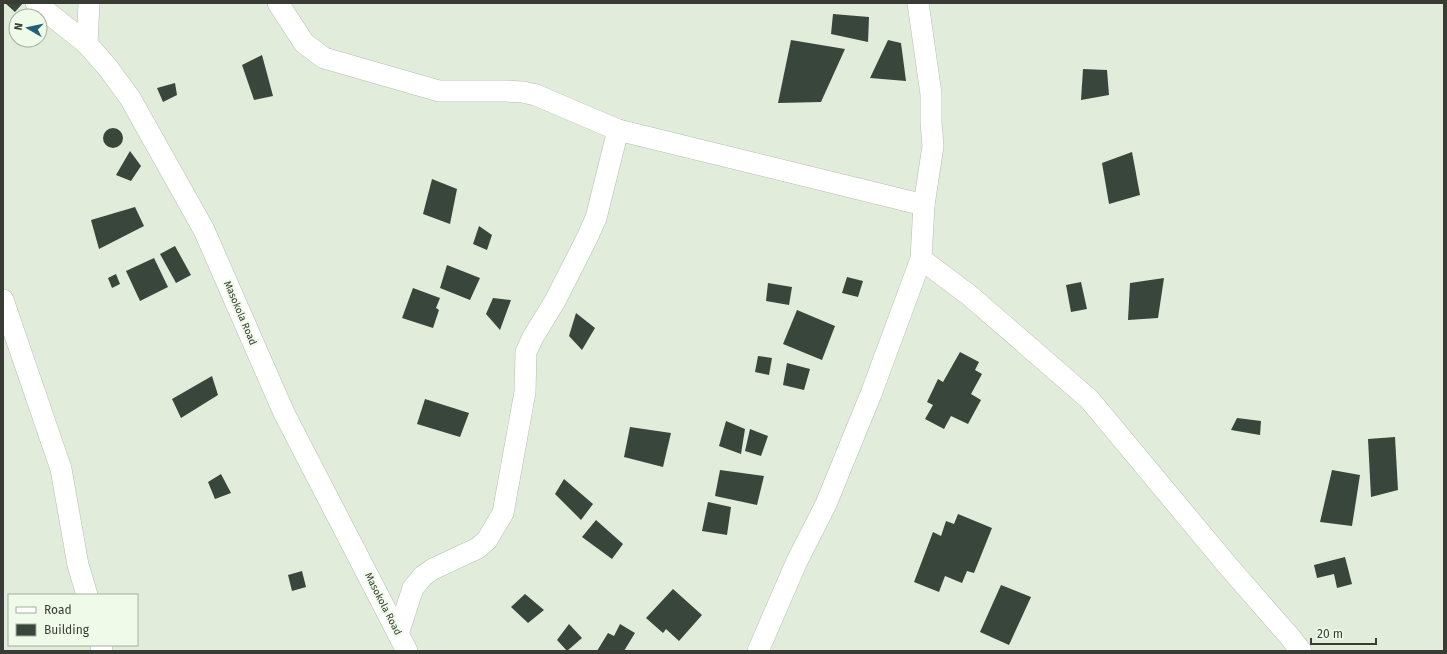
<svg xmlns="http://www.w3.org/2000/svg" width="1447" height="654" viewBox="0 0 1447 654" font-family="'Fira Sans',sans-serif">
  <style>
    .building { fill: #39463b }
    .lines { fill: none; stroke-linecap: round; stroke-linejoin: round }
    .street-casing { stroke: #b5bfae; stroke-width: 22 }
    .street { stroke: #fff; stroke-width: 21 }
    .labels { text-anchor: middle; dominant-baseline: central; stroke-width: 4; stroke-linejoin: round; paint-order: stroke }
    .street-label { font-size: 10px; fill: #383c35; stroke: #effae8 }
  </style>
  <rect width="100%" height="100%" fill="#e2ecdb"/>
  <g class="building">
    <path d="M5,3H23L15,12Z"/>
    <path d="M833,14L869,17L868,42L831,34Z"/>
    <path d="M791,40L845,49L821,102L778,103Z"/>
    <path d="M888,40L901,43L906,81L870,78Z"/>
    <path d="M262,55L273,96L254,100L242,65Z"/>
    <path d="M1083,69L1107,70L1109,95L1081,100Z"/>
    <path d="M175,83L177,95L163,102L157,88Z"/>
    <circle cx="113" cy="138" r="10"/>
    <path d="M130,151L141,166L131,181L116,175Z"/>
    <path d="M1132,152L1140,195L1109,204L1102,163Z"/>
    <path d="M432,179L457,189L450,224L423,214Z"/>
    <path d="M135,207L144,226L99,249L91,220Z"/>
    <path d="M479,226L492,235L487,250L473,244Z"/>
    <path d="M175,246L191,275L176,283L160,254Z"/>
    <path d="M154,258L168,287L140,301L126,271Z"/>
    <path d="M447,265L480,278L470,300L440,288Z"/>
    <path d="M116,274L120,284L112,288L108,278Z"/>
    <path d="M847,277L863,281L858,297L842,293Z"/>
    <path d="M1164,278L1158,318L1128,320L1130,283Z"/>
    <path d="M1081,282L1087,309L1071,312L1066,285Z"/>
    <path d="M768,283L792,287L789,305L766,301Z"/>
    <path d="M413,288L440,298L436,308L439,310L433,328L402,318Z"/>
    <path d="M493,298L511,300L500,330L486,314Z"/>
    <path d="M797,310L835,326L822,360L783,344Z"/>
    <path d="M576,313L595,328L582,350L569,336Z"/>
    <path d="M960,352L979,362L975,370L982,374L971,394L981,400L968,424L951,416L944,429L925,419L933,405L927,402L938,379L943,382Z"/>
    <path d="M758,356L772,358L769,375L755,372Z"/>
    <path d="M787,363L810,369L804,390L783,385Z"/>
    <path d="M212,376L218,395L181,418L172,399Z"/>
    <path d="M425,399L469,413L460,437L417,424Z"/>
    <path d="M1237,418L1261,421L1260,435L1231,430Z"/>
    <path d="M726,421L745,429L741,454L719,446Z"/>
    <path d="M630,427L671,433L663,467L624,457Z"/>
    <path d="M750,429L768,436L761,456L745,451Z"/>
    <path d="M1395,437L1398,490L1371,497L1368,439Z"/>
    <path d="M720,470L764,476L757,505L715,496Z"/>
    <path d="M1332,470L1360,475L1352,526L1320,522Z"/>
    <path d="M221,474L231,493L215,499L208,482Z"/>
    <path d="M564,479L593,504L581,520L555,494Z"/>
    <path d="M708,502L731,507L727,535L702,531Z"/>
    <path d="M958,514L992,528L974,573L967,571L962,583L945,576L939,592L914,582L933,532L941,536L946,521L954,524Z"/>
    <path d="M596,520L623,544L612,559L582,537Z"/>
    <path d="M1345,557L1352,584L1337,588L1334,574L1317,578L1314,565Z"/>
    <path d="M302,571L306,587L292,591L288,575Z"/>
    <path d="M1001,585L1031,597L1009,645L980,632Z"/>
    <path d="M673,589L702,615L679,641L666,629L663,633L646,618Z"/>
    <path d="M525,594L544,610L528,623L511,607Z"/>
    <path d="M569,624L582,638L567,651L557,640Z"/>
    <path d="M620,624L635,633L624,651H597L608,633L614,636Z"/>
  </g>
  <g class="lines">
    <defs>
      <g id="street">
        <path d="M36,3L87,44L108,68L130,98L204,230L284,413L407,651"/>
        <path d="M278,3L304,43L324,58L439,91H504L523,92L536,95L618,130L924,205"/>
        <path d="M87,44L89,3"/>
        <path d="M921,259L969,295L1089,399L1228,566L1290,637L1301,651"/>
        <path d="M3,300L61,469L78,565L87,595"/>
        <path d="M398,634L413,588L423,576L433,569L478,548L487,540L503,513L525,392L526,352L533,337L555,301L587,238L596,218L618,130"/>
        <path d="M101,645L102,651"/>
        <path d="M758,651L797,561L826,504L871,394L921,259L924,205L933,146L931,122V94L918,3"/>
      </g>
    </defs>
    <use href="#street" class="street-casing"/>
    <use href="#street" class="street"/>
  </g>
  <g class="labels">
    <g class="street-label">
      <text transform="translate(240 313) rotate(67)">Masokola Road</text>
      <text transform="translate(383 604) rotate(63)">Masokola Road</text>
    </g>
  </g>
  <rect width="1447" height="654" fill="none" stroke="#383c35" stroke-width="8"/>
  <rect x="8" y="594" width="130" height="52" fill="#effae8" stroke="#a6aea0"/>
  <rect x="16" y="607" width="20" height="6" fill="#ffffff" stroke="#a6aea0"/>
  <text x="44" y="614" font-size="12" fill="#383c35">Road</text>
  <rect x="16" y="624" width="20" height="12" fill="#39463b" stroke="#a6aea0"/>
  <text x="44" y="634" font-size="12" fill="#383c35">Building</text>
  <g transform="translate(28 28) rotate(279)"><circle r="19" fill="#effae8" stroke="#a6aea0"/>
  <path d="M0-3L7 15L0 10L-7 15Z" fill="#226177"/>
  <text y="-6" font-size="11" font-weight="bold" text-anchor="middle" fill="#383c35">N</text>
  </g>
  <path d="M1311 638v6h65v-6" fill="none" stroke="#383c35" stroke-width="2"/>
  <text x="1317" y="638" font-size="12" fill="#383c35" stroke="#effae8" stroke-width="3" paint-order="stroke">20 m</text>
</svg>
